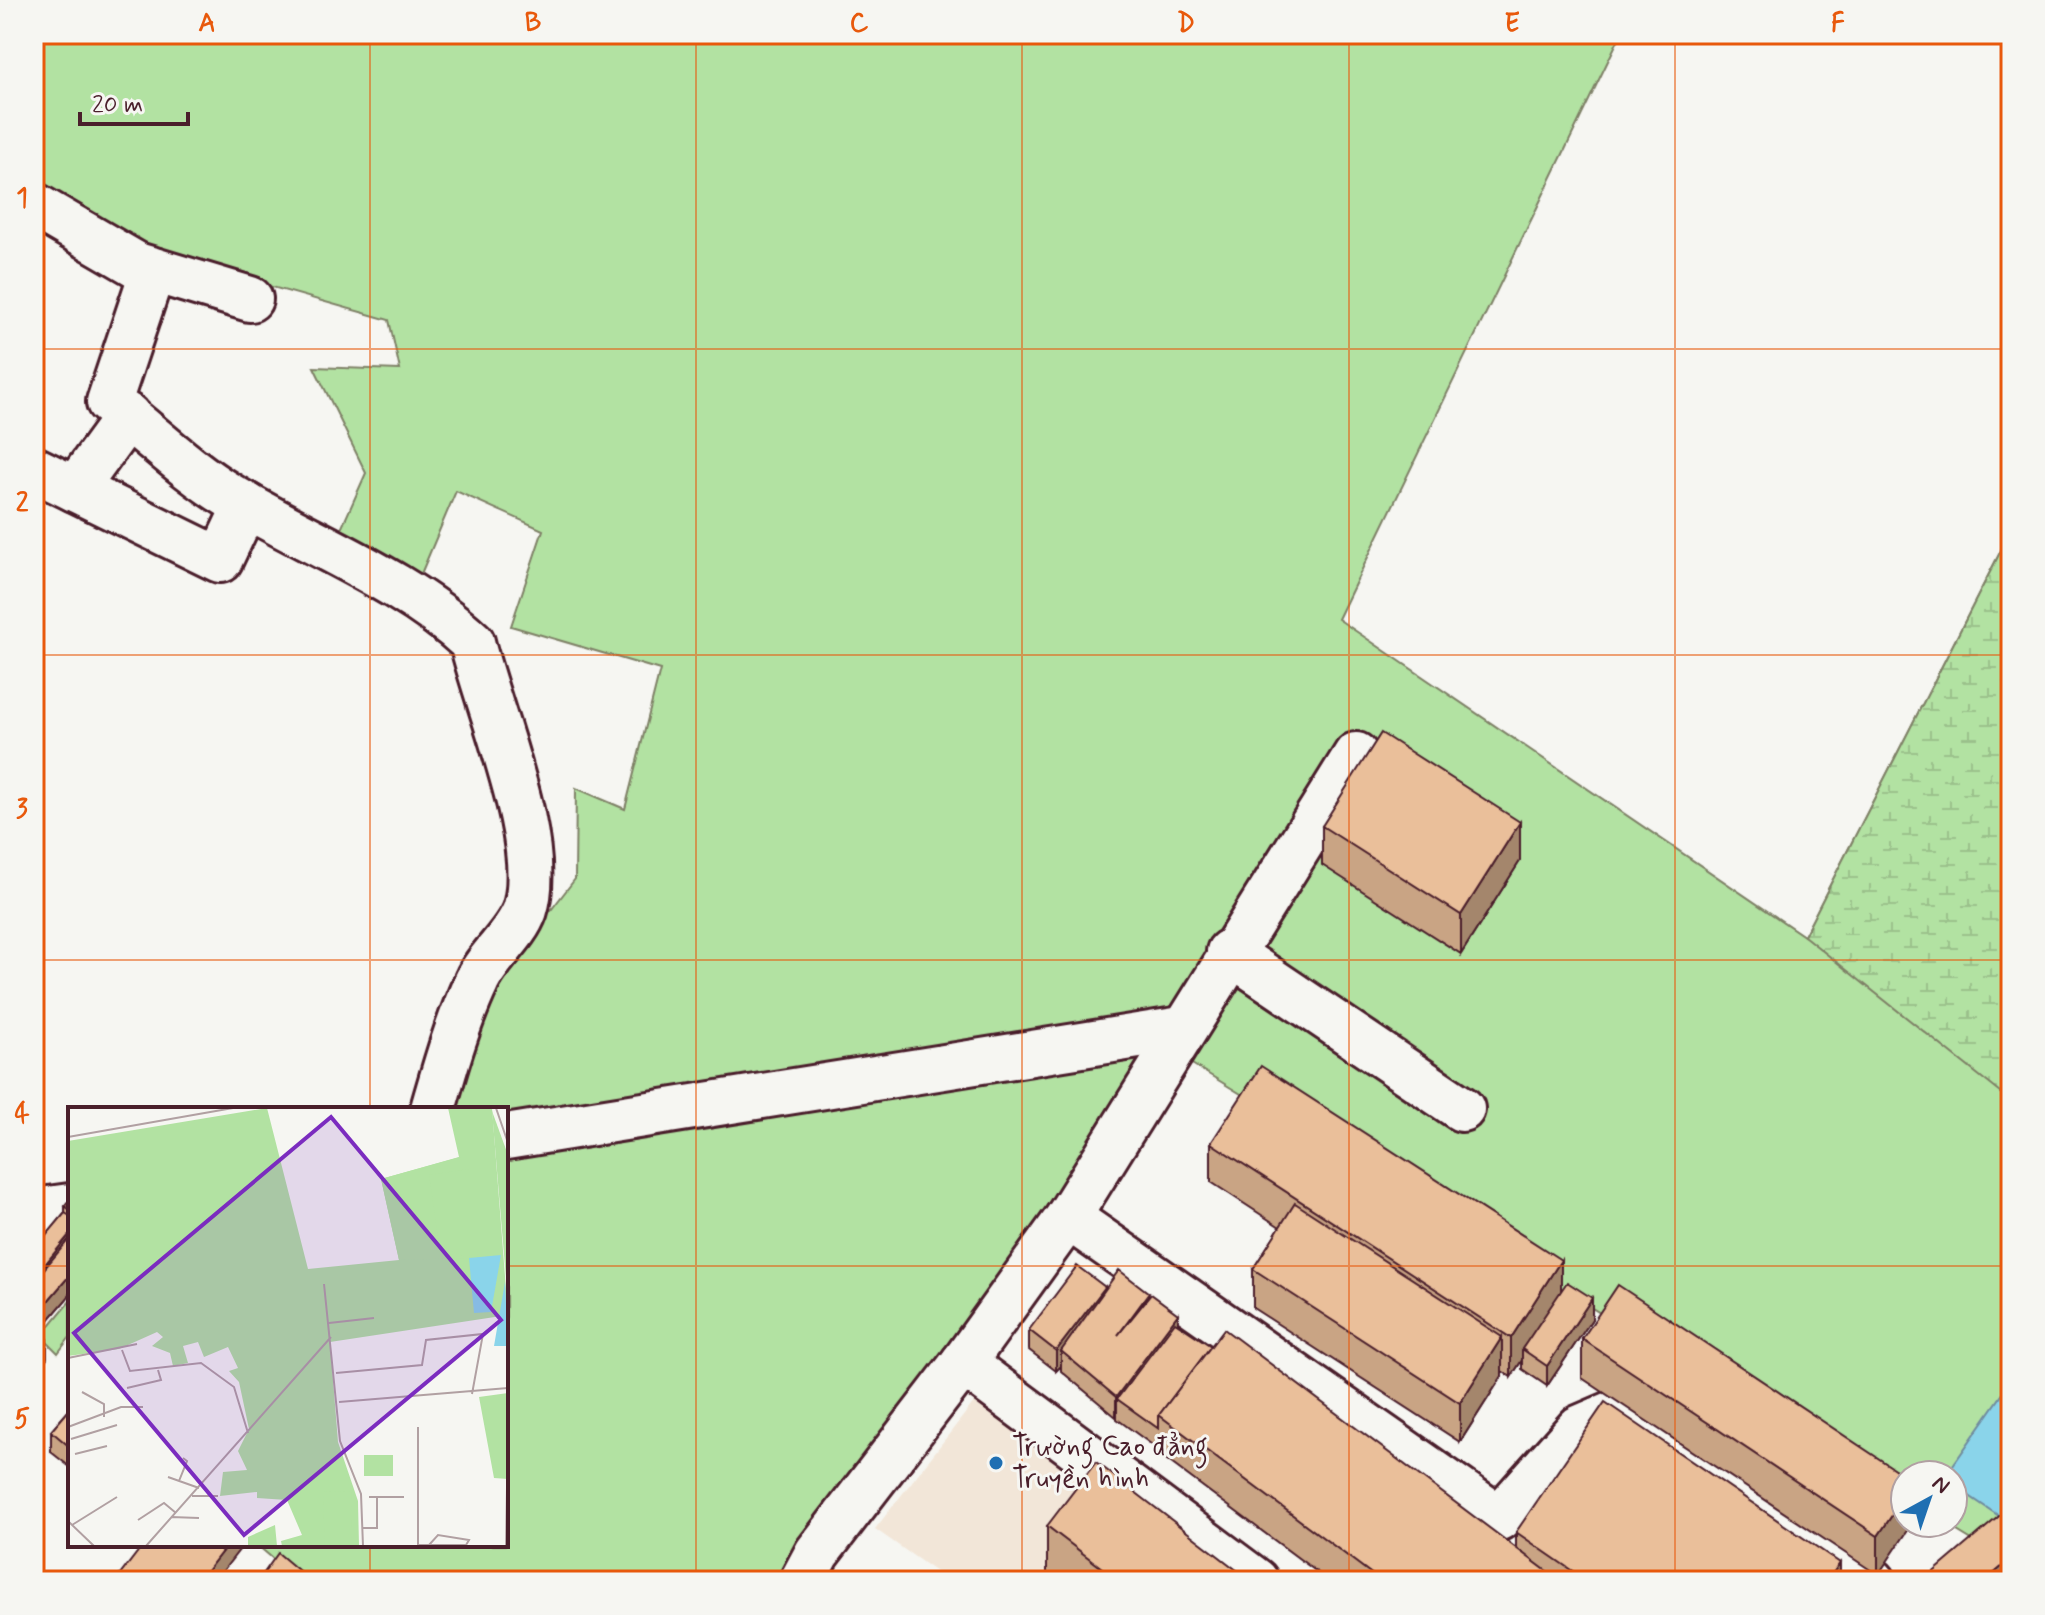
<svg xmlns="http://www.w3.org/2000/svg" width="2045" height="1615" viewBox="0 0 2045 1615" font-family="Mynerve,sans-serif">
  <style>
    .built { fill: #f2e6d8 }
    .green { fill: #b2e2a2; stroke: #7e8066; stroke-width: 2 }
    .wetland { fill: url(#wetland-marsh); stroke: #7e8066; stroke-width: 2 }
    .water { fill: #8ad4ea; stroke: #708c9e; stroke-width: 2 }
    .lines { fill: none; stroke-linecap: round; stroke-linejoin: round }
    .minor-casing { stroke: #4a1f2b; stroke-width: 50 }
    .minor { stroke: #f6f6f2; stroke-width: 44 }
    .wall { fill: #c9a484; stroke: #4a1f2b; stroke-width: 2 }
    .shaded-wall { fill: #a4866c; stroke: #4a1f2b; stroke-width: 2 }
    .building { fill: #eabf9a; stroke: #4a1f2b; stroke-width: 2 }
    .grid { fill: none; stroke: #e8590c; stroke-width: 2; stroke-opacity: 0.55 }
    .poi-dot { fill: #1f6fb2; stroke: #f6f6f2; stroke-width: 3 }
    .labels { text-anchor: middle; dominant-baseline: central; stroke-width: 6; stroke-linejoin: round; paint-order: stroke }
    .poi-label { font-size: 28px; fill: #4a1f2b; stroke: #f6f6f2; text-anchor: start }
    .inset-road { fill: none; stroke: #b1a0a2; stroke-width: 2 }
    .view { fill: #7b2cbf; fill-opacity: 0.15; stroke: #7b2cbf; stroke-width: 4 }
    .inset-edge { fill: none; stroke: #4a1f2b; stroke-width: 4 }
    .neatline { fill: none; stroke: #e8590c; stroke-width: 3 }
    .grid-label { font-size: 26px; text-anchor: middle; font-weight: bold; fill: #e8590c }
  </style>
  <defs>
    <pattern id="wetland-marsh" width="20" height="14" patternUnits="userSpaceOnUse" patternTransform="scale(2)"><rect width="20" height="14" fill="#b2e2a2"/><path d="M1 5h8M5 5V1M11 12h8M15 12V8" fill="none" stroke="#9bc18c"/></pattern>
  </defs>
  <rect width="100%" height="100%" fill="#f6f6f2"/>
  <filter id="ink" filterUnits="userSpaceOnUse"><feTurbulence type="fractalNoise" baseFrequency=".0125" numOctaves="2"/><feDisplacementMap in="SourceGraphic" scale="16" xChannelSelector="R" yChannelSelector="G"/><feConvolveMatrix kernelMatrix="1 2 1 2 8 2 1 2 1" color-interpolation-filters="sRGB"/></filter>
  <g filter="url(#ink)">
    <path class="built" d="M978,1397L1224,1581H949L875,1529Z"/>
    <g class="green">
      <path d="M34,34H1621L1338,619L1804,936L2011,531V1564L1944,1523H1953V1475H1905V1499L1159,1044L1055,1201L784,1581H299L257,1545H506V1109H446L488,992L575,879L576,788L625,809L660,670L511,626L543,530L456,491L415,588L334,545L366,473L314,367L400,370L389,320L145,251L34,184Z"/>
      <path d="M70,1301V1337L58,1353L41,1336Z"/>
    </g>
    <path class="wetland" d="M2011,531V1101L1804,936Z"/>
    <path class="water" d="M2011,1382V1524L1953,1485V1475H1946Z"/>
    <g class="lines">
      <defs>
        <g id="minor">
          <path d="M34,205L137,265L250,299"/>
          <path d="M153,270L109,402C149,433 188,471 230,496C310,544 404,579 472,642C489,713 546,843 525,910C516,936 488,956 477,981C458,1021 445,1067 433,1109"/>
          <path d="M34,469L220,560L246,505"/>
          <path d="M75,489L128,416"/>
          <path d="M1229,952L1462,1109"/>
          <path d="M506,1137L1182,1029"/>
          <path d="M34,1211L70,1206"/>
          <path d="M1068,1217L1499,1518L1579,1428L1614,1413L1635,1422L1873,1581"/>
          <path d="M963,1363L1256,1581"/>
          <path d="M802,1581L817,1553L963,1363L1068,1217L1356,755"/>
        </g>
      </defs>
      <use href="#minor" class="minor-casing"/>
      <use href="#minor" class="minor"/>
    </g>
    <g class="wall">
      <path d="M1322,826L1520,861L1461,954L1322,865Z"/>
      <path d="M1211,1143L1561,1291L1592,1319L1547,1386L1522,1369V1360L1511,1377L1502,1371V1376L1460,1442L1253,1308V1269L1280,1227L1211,1182Z"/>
      <path d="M70,1200V1295L42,1328L34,1322V1301L39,1245L65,1213V1206Z"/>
      <path d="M1105,1290L1149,1296L1178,1324L1516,1548V1532L1840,1581H1329L1159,1454V1450L1117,1419V1415L1116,1417L1061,1371V1366L1056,1371L1029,1350V1330Z"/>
      <path d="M1582,1339L1905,1476L1878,1575L1582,1378Z"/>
      <path d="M70,1409V1467L51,1452V1431Z"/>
      <path d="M1047,1526L1251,1581H1047Z"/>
    </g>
    <g class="shaded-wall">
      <path d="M1520,822V861L1461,954V915Z"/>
      <path d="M70,1234V1255L34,1299V1278Z"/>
      <path d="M1561,1260V1300L1522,1349V1360L1511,1377V1338Z"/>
      <path d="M70,1275V1295L42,1328V1308Z"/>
      <path d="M1105,1287V1308L1061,1351V1366L1056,1371V1351Z"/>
      <path d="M1592,1298V1319L1547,1386V1366Z"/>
      <path d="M1178,1314V1334L1117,1399V1415L1116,1417V1397Z"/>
      <path d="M47,1337V1358L34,1373V1353Z"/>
      <path d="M1502,1337V1376L1460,1442V1403Z"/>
      <path d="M1905,1496V1523H1913L1878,1575V1536Z"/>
      <path d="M227,1545H243L215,1581H199Z"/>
      <path d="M2011,1559V1581H1985Z"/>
      <path d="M1840,1563V1581H1827Z"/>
    </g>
    <g class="building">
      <path d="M1381,733L1520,822L1461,915L1322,826Z"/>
      <path d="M1261,1066L1561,1260L1511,1338L1211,1143Z"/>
      <path d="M70,1200V1210L65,1206Z"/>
      <path d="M1295,1203L1502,1337L1460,1403L1253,1269Z"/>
      <path d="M65,1213L70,1216V1234L34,1278V1250Z"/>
      <path d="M34,1236L39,1240L34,1246Z"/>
      <path d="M70,1238V1275L42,1308L34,1301V1281Z"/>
      <path d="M1077,1266L1105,1287L1056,1351L1029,1330Z"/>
      <path d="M1119,1270L1149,1293L1118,1335L1151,1294L1178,1314L1116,1397L1061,1351Z"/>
      <path d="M1567,1282L1592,1298L1547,1366L1522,1349Z"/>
      <path d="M1618,1285L1905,1476V1496L1878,1536L1582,1339Z"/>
      <path d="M1175,1322L1211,1346L1159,1415V1429L1117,1399Z"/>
      <path d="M34,1327L47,1337L34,1353Z"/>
      <path d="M1224,1329L1560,1581H1381L1159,1415Z"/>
      <path d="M1605,1402L1840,1563L1827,1581H1587L1516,1532Z"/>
      <path d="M70,1409V1447L51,1431Z"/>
      <path d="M1096,1462L1251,1581H1119L1047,1526Z"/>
      <path d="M2011,1506V1559L1985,1581H1923Z"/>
      <path d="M143,1545H227L199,1581H119L117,1579Z"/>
      <path d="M278,1553L311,1581H266L261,1577Z"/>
    </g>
  </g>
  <path class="grid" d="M370,34V1109M696,34V1581M1022,34V1581M1349,34V1581M1675,34V1581M34,349H2011M34,655H2011M34,960H2011M34,1266H70M506,1266H2011M370,1545V1581"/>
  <circle class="poi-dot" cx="996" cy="1463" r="8"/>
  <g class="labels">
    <g class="poi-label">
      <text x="1012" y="1447">Trường Cao đẳng<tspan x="1012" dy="32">Truyền hình</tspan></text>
    </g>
  </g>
  <g transform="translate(68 1107)">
    <rect width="440" height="440" fill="#f6f6f2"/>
    <path d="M199,1L240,162L331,153L313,72L391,50L380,1H424L440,208L262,235L270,335L290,394L291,439H214L213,434L234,428L219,393L189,391V385L152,389L155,365L179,363L170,344L181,322L171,275L161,264L170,261L160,240L136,250L130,235L115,239L120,256L105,259L102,246L84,239L95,230L89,225L51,242L0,249V34ZM440,286V372L426,371L411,290ZM296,348H325V369H296ZM207,418L209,439H180V430Z" fill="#b2e2a2"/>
    <path d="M392,50L401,62L361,68L371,137L398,151L331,153L313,72Z" fill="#b2e2a2"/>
    <path d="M283,384L284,439H257L255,385Z" fill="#b2e2a2"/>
    <path d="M424,4L440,48V195Z" fill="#b2e2a2"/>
    <path d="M433,148L423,205L406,206L401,151ZM437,175L440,239H426Z" fill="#8ad4ea"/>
    <path class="inset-road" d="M428,1L440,36M0,30L165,1M256,177L272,334L293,387L295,439M261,216L306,211M54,243L62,264L133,256L166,280L180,326M0,251L69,237M268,266L354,258L358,233L415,227L404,287M59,281L93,273L90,263M14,285L36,297V310M271,295L440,281M0,320L53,300H75M350,320V439M3,332L49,318M7,347L39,339M100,370L131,381M111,374L119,354L115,351M124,389H150M301,390H336M103,410L131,411M70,413L96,396L108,406M1,415L26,439M4,418L49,390M294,421H309V390M350,438H398L401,433L370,428L361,438M78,439L263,230M438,439L439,380"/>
    <path class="view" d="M263,10L433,213L176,428L6,226Z"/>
    <rect width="440" height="440" class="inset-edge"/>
  </g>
  <rect width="2045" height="1615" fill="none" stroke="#f6f6f2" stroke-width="88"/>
  <g transform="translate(1929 1499) rotate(40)"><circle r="38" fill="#f6f6f2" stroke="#b1a0a2" stroke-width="2"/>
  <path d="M0-6L14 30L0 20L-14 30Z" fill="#1f6fb2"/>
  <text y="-12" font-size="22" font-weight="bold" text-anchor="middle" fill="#4a1f2b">N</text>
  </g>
  <path d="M80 112v12h108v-12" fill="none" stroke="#4a1f2b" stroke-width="4"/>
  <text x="92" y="112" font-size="24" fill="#4a1f2b" stroke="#f6f6f2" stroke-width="6" paint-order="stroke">20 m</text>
  <rect x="44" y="44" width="1957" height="1527" class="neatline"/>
  <g class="grid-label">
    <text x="207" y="31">A</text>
    <text x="533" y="31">B</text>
    <text x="859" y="31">C</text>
    <text x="1186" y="31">D</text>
    <text x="1512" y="31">E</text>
    <text x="1838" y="31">F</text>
    <text x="22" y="206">1</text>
    <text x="22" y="511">2</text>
    <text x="22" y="817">3</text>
    <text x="22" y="1122">4</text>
    <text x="22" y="1427">5</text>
  </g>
</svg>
